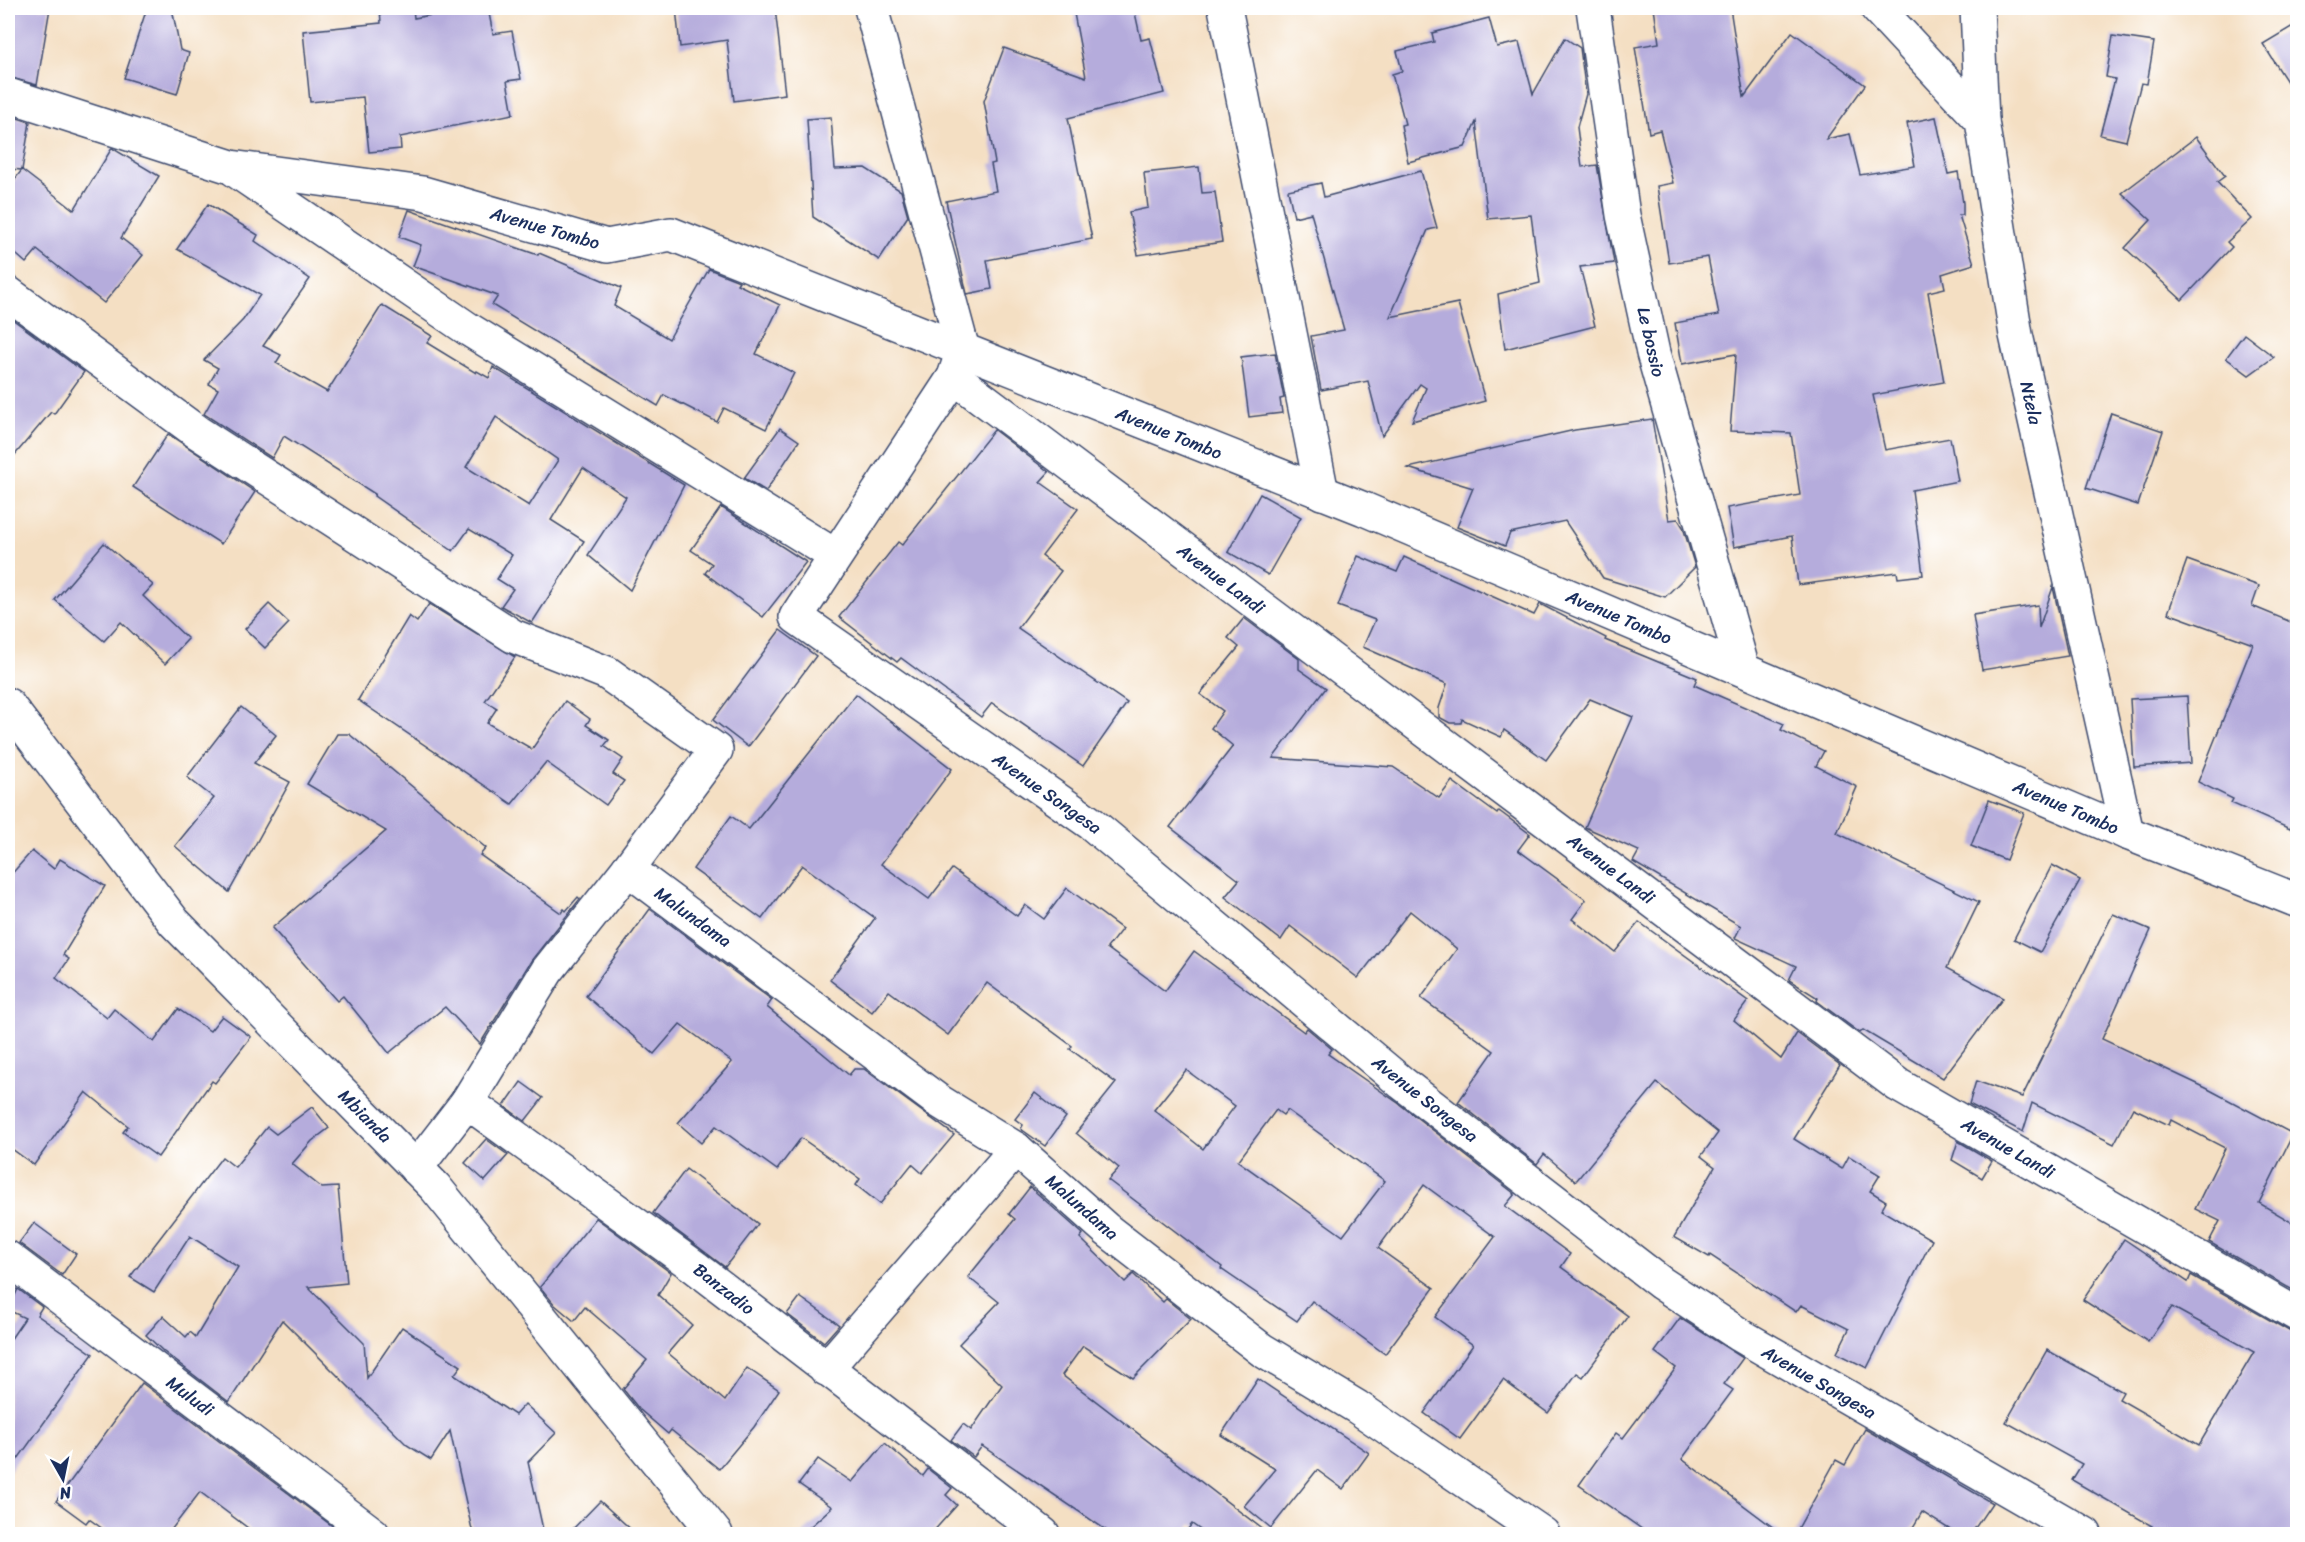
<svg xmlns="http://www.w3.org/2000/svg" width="2305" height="1542" viewBox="0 0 2305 1542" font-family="Sriracha,sans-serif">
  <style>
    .building { fill: #b5acdc; fill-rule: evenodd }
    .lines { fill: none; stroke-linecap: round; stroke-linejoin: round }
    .minor-casing { stroke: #3c496d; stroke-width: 36 }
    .tertiary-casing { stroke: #3c496d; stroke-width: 36 }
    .minor { stroke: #fff; stroke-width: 33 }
    .tertiary { stroke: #fff; stroke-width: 33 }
    .labels { text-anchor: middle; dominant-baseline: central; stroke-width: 5; stroke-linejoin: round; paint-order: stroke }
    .street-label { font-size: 18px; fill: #1b2f5e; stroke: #fff }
  </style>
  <rect width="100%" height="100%" fill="#fff"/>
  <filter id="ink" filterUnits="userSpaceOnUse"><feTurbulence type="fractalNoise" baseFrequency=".0167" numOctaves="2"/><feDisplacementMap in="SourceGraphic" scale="12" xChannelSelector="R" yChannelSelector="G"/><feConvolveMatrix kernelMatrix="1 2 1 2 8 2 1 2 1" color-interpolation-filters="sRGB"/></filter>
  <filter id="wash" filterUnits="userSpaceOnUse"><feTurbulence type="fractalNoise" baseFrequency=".008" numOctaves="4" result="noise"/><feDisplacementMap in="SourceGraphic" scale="24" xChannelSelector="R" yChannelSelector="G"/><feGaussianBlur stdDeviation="1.35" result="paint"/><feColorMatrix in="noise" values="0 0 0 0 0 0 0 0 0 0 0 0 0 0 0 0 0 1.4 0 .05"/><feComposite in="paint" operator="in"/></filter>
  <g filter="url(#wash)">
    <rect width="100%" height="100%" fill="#f4dfc3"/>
    <g id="blocks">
      <g class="building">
        <path d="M8,8H50L37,85L8,77Z"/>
        <path d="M147,8H172L180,50L189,53L177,94L124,78Z"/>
        <path d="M380,8H413L414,18L471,8H488L493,34L512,31L521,79L507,81L513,114L400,137L401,149L369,152L363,97L310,102L303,31L381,23Z"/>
        <path d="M676,8H775L785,94L734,101L727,40L680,47Z"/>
        <path d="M1073,8H1134L1141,40L1150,38L1164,93L1068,118L1092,239L987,260L992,289L967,294L946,201L996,191L991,164L995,163L984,101L1004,48L1086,77Z"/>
        <path d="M1654,8H1730L1744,97L1792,32L1865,85L1826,139L1850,134L1860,175L1915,166L1907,123L1936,117L1948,174L1958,172L1963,203V215H1959L1974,264L1942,274L1945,288L1928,292L1944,382L1873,395L1885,450L1950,438L1958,481L1912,490L1923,575L1898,578L1897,572L1798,585L1792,536L1734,547L1727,508L1800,495L1791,433L1730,431L1736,354L1682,364L1675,323L1719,315L1708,257L1669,263L1657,186L1673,183L1660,130L1649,133L1635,47L1659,43Z"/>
        <path d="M1489,18L1497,47L1519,42L1533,94L1565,38L1580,48L1586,94L1577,127L1582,167L1597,165L1614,263L1580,267L1595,326L1505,349L1498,294L1540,283L1531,215L1488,219L1476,122L1465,147L1408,162L1401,125L1405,124L1392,74L1402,71L1397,51L1434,42L1432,33Z"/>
        <path d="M2298,23V99L2263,44Z"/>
        <path d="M2113,36L2154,42L2147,84L2141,83L2126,141L2100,135L2115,79L2106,77Z"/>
        <path d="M8,115L30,122L22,170L74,210L112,148L159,176L121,238L143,255L104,303L37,250L26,263L8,247V188L22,170L8,169Z"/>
        <path d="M831,117L835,169L865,168L901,191L908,216L879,260L813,217L807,119Z"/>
        <path d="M2196,137L2225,176L2217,182L2252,219L2227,242L2232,247L2182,300L2125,248L2151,220L2122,193Z"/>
        <path d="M1199,167L1202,193L1215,192L1222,242L1138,255L1129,212L1148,208L1144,173Z"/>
        <path d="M1421,171L1437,228L1428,230L1390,317L1458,303L1485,401L1412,421L1426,388L1420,384L1382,436L1368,381L1321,390L1311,336L1344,330L1311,213L1294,217L1288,190L1321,183L1324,197Z"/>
        <path d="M208,204L258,235L255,241L310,279L263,346L281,355L276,363L327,392L382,305L432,336L427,343L476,373L477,371L489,378L493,367L684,485L630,590L588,555L626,497L583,468L551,520L584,541L532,623L501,606L513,589L497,579L512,555L469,529L453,551L374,496L375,494L284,436L272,458L204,414L218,389L209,384L218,368L204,360L243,320L260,295L177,249ZM496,417L558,460L529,506L466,467Z"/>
        <path d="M409,210L538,255L539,253L621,288L614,306L669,339L709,269L739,281L737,284L780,305L756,354L794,373L766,429L724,408L717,422L664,395L658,406L492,305L498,296L413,266L421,245L399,237Z"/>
        <path d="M8,316L84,372L54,414L51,412L8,463Z"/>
        <path d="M2244,334L2274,357L2249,375L2226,358Z"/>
        <path d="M1275,353L1284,398L1280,399L1282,413L1249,417L1241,357Z"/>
        <path d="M2111,413L2163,431L2138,505L2086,488Z"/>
        <path d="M1652,419L1669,520L1678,519L1683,527L1695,567L1665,597L1603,578L1565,521L1510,533L1505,546L1457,527L1473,488L1408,468L1575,430Z"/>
        <path d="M780,428L799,441L766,491L744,478Z"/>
        <path d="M994,430L1049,472L1040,482L1078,509L1042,556L1061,571L1018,628L1127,703L1083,766L992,703L981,717L901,658L897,662L839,617L898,542L902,545Z"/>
        <path d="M168,434L255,492L221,544L133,487Z"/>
        <path d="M1260,494L1301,517L1268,575L1228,552Z"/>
        <path d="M721,507L806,562L763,617L705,573L712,564L691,550Z"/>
        <path d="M104,543L153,585L143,596L188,639L165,664L121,622L104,641L55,600Z"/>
        <path d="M1358,556L1397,572L1404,557L1534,615L1540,604L1606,638L1605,640L1697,678L1694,685L1784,724L1781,730L1824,751L1816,766L1857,787L1837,833L1979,902L1947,968L2003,998L1943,1078L1863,1030L1860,1033L1817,1001L1818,998L1789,980L1796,966L1735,938L1741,926L1633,862L1639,851L1585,827L1633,717L1590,699L1546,760L1504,730L1501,737L1462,719L1461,723H1450L1439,717V708L1447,684L1363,647L1375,620L1338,606Z"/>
        <path d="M2187,560L2259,586L2252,606L2298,625V813L2290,829L2231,803L2233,799L2198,782L2253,644L2168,613Z"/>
        <path d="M2053,587L2068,656L1982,670L1973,615L2038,605L2039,628Z"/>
        <path d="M269,604L289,623L265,648L245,629Z"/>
        <path d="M429,604L515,657L485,701L497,708L487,723L532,749L565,701L590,719L586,725L609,740L604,746L623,759L613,774L624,781L606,805L546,762L512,804L358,700L409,616L417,622Z"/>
        <path d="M1244,618L1299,659V669L1326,688L1273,758L1393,767L1439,798L1452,781L1497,814L1499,811L1530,834L1518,850L1586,900L1572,919L1615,952L1639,922L1748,1001L1734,1020L1781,1059L1797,1033L1840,1065L1794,1139L1842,1169L1849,1156L1880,1175L1870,1191L1886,1201L1881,1210L1932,1240L1867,1368L1837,1353L1849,1329L1801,1305L1796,1312L1710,1255L1709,1257L1674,1237L1715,1167L1701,1156L1718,1133L1657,1083L1576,1181L1544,1154L1537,1164L1458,1102L1494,1051L1421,998L1457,949L1410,911L1358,978L1290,926L1281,940L1225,897L1239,880L1170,827L1233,746L1211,728L1223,711L1200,694L1239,647L1228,638Z"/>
        <path d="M780,630L816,656L748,747L713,720Z"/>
        <path d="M856,694L952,769L881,864L929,899L952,869L1017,916L1025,905L1044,919L1067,888L1122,929L1107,948L1165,991L1194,951L1304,1032L1307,1028L1332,1049L1328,1054L1398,1103L1515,1194L1505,1206L1570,1254L1561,1267L1628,1316L1583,1377L1577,1373L1548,1413L1503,1380L1460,1439L1424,1413L1473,1345L1435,1317L1495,1237L1424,1185L1378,1248L1434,1288L1385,1354L1312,1301L1297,1321L1221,1269L1222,1267L1108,1180L1119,1168L1076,1133L1116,1083L1070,1049L1072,1046L987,983L948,1035L889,991L872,1012L830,980L875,918L802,865L762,919L693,869L731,816L749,829ZM1186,1070L1235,1106L1203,1149L1154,1110ZM1276,1110L1283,1115L1287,1110L1385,1181L1343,1236L1238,1161Z"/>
        <path d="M2187,696L2191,763L2134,767L2130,699Z"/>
        <path d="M241,707L276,735L254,763L290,782L229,892L175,846L214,798L187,777Z"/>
        <path d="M337,734H349L486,848L480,855L561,913L564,909L566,911L578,897L580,899L531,961L480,1044L445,1007L389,1053L343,996L337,1001L272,928L386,831L307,784Z"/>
        <path d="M1989,800L2024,813L2006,860L1971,846Z"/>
        <path d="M32,851L54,869L60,859L105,886L63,955L69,959L56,978L107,1018L114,1009L154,1042L178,1009L210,1031L222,1016L251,1037L215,1083L212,1081L158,1157L123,1132L128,1126L86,1092L34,1165L8,1146V878Z"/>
        <path d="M2052,865L2080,880L2040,952L2014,939Z"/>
        <path d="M650,909L772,1000L767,1007L849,1075L854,1069H864L954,1135L922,1173L912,1164L880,1204L856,1185L860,1179L801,1138L777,1170L716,1126L701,1143L678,1123L732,1062L680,1024L654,1054L586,996Z"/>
        <path d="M2113,914L2151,930L2102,1039L2206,1088L2293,1134L2259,1203L2298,1226V1293L2209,1242L2220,1221L2195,1209L2225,1148L2171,1120L2169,1125L2133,1108L2114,1144L2032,1103L2023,1132L1969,1104L1976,1081L2022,1097Z"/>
        <path d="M521,1082L543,1098L525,1121L504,1106Z"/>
        <path d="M1035,1093L1066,1117L1045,1146L1021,1129L1023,1125L1015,1119Z"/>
        <path d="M312,1107L329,1128L312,1141L292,1164L322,1188L338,1187L347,1283L308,1287L364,1343L367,1378L402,1327L461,1366L454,1375L515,1415L525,1404L556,1433L528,1462L544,1534H473L450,1431L431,1460L407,1445L282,1320L229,1402L164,1352L146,1335L163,1316L186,1337L190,1332L196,1337L238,1267L190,1236L154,1292L130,1277L222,1157L235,1167L267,1127L276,1134Z"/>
        <path d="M486,1139L508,1155L485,1181L465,1163Z"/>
        <path d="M1958,1141L1992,1161L1982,1178L1952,1160Z"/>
        <path d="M686,1169L758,1224L725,1267L653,1213Z"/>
        <path d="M1030,1187L1083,1234L1080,1238L1125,1282L1133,1274L1163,1302L1166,1299L1191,1319L1133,1378L1083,1346L1062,1375L1269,1534H1206L1192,1524L1184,1534H1112L982,1446L974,1457L951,1440L963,1424L971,1430L1002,1385L959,1344L999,1302L968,1277L1015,1219L1009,1214Z"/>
        <path d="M596,1218L671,1273L658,1295L692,1325L668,1353L725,1401L747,1368L779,1390L754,1427L719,1469L671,1430L668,1434L639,1409L623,1389L647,1360L585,1307L574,1321L555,1305L540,1287Z"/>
        <path d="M34,1223L76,1254L62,1275L19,1243Z"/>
        <path d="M2124,1239L2188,1282L2191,1275L2289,1331L2298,1334V1534H2147L2152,1526L2072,1480L2082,1464L2006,1422L2047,1350L2123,1392L2119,1399L2199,1445L2254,1352L2172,1307L2148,1342L2083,1300Z"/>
        <path d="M18,1289L42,1307L37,1315L93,1354L8,1473V1343L25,1318L8,1310Z"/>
        <path d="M800,1297L839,1325L824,1342L787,1314Z"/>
        <path d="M1680,1318L1743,1358L1724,1384L1733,1390L1682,1459L1782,1534H1649L1579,1485L1616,1433L1623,1438L1676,1368L1655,1352Z"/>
        <path d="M1258,1379L1369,1453L1343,1489L1317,1470L1271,1528L1244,1506L1275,1469L1221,1435Z"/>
        <path d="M142,1383L248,1463L343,1534H256L200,1492L168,1534H110L89,1519L86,1523L56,1501Z"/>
        <path d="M1865,1429L1992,1503L1971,1534H1957L1922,1512L1909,1534H1795L1836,1460L1845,1465Z"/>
        <path d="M885,1443L923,1476L928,1469L952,1488L946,1495L957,1505L931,1534H802L832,1507L799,1484L818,1459L852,1482Z"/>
        <path d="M600,1501L636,1534H568Z"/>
      </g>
    </g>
  </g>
  <g filter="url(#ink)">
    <use href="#blocks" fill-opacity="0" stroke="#3c496d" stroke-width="1.5"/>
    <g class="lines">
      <defs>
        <g id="minor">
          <path d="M871,8L963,350L954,377L796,617L1092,824L1402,1083L1661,1283L1740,1335L2085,1534"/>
          <path d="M1225,8L1322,493"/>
          <path d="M1593,8L1623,215L1653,353L1743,669"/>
          <path d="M1877,8L1982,121L2016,335L2127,833"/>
          <path d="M1977,8L1982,121"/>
          <path d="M8,95L231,167L423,193L607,246L671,234L1364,509L2127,833L2298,901"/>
          <path d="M235,170L468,329L834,555"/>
          <path d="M8,293L197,432L513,636L607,673L716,750L628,869L547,971L467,1102"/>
          <path d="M954,377L1898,1085L2298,1315"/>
          <path d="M628,869L937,1100L1016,1149L1107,1230L1262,1350L1357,1407L1543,1534"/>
          <path d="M416,1168L467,1102L695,1267L1043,1534"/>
          <path d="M8,1258L373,1534"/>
          <path d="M826,1369L1016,1149"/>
        </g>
        <path id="tertiary" d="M8,705L174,922L435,1187L716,1534"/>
      </defs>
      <use href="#minor" class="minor-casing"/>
      <use href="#tertiary" class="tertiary-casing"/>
      <use href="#minor" class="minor"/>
      <use href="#tertiary" class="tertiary"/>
    </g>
  </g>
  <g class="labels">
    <g class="street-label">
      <text transform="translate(545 228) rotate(16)">Avenue Tombo</text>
      <text transform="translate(1651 342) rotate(77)">Le bossio</text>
      <text transform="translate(2031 403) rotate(77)">Ntela</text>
      <text transform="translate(1169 433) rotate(22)">Avenue Tombo</text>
      <text transform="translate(1221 579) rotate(37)">Avenue Landi</text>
      <text transform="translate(1619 617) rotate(23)">Avenue Tombo</text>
      <text transform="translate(1047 793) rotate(35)">Avenue Songesa</text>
      <text transform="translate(2066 807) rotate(23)">Avenue Tombo</text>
      <text transform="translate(1611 869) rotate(37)">Avenue Landi</text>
      <text transform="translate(693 917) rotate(36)">Malundama</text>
      <text transform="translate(1425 1099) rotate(38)">Avenue Songesa</text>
      <text transform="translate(365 1116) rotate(45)">Mbianda</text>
      <text transform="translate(2008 1148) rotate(30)">Avenue Landi</text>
      <text transform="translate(1082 1207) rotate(41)">Malundama</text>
      <text transform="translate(724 1289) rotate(38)">Banzadio</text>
      <text transform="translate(1819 1382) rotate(30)">Avenue Songesa</text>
      <text transform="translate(190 1396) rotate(37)">Muludi</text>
    </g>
  </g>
  <rect width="2305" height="1542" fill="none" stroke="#fff" stroke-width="30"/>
  <g transform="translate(63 1479) rotate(171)" stroke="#ffffff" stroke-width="4.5" paint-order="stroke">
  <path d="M0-4.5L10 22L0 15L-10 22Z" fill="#1b2f5e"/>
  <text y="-9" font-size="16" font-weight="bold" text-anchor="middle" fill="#1b2f5e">N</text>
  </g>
</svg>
